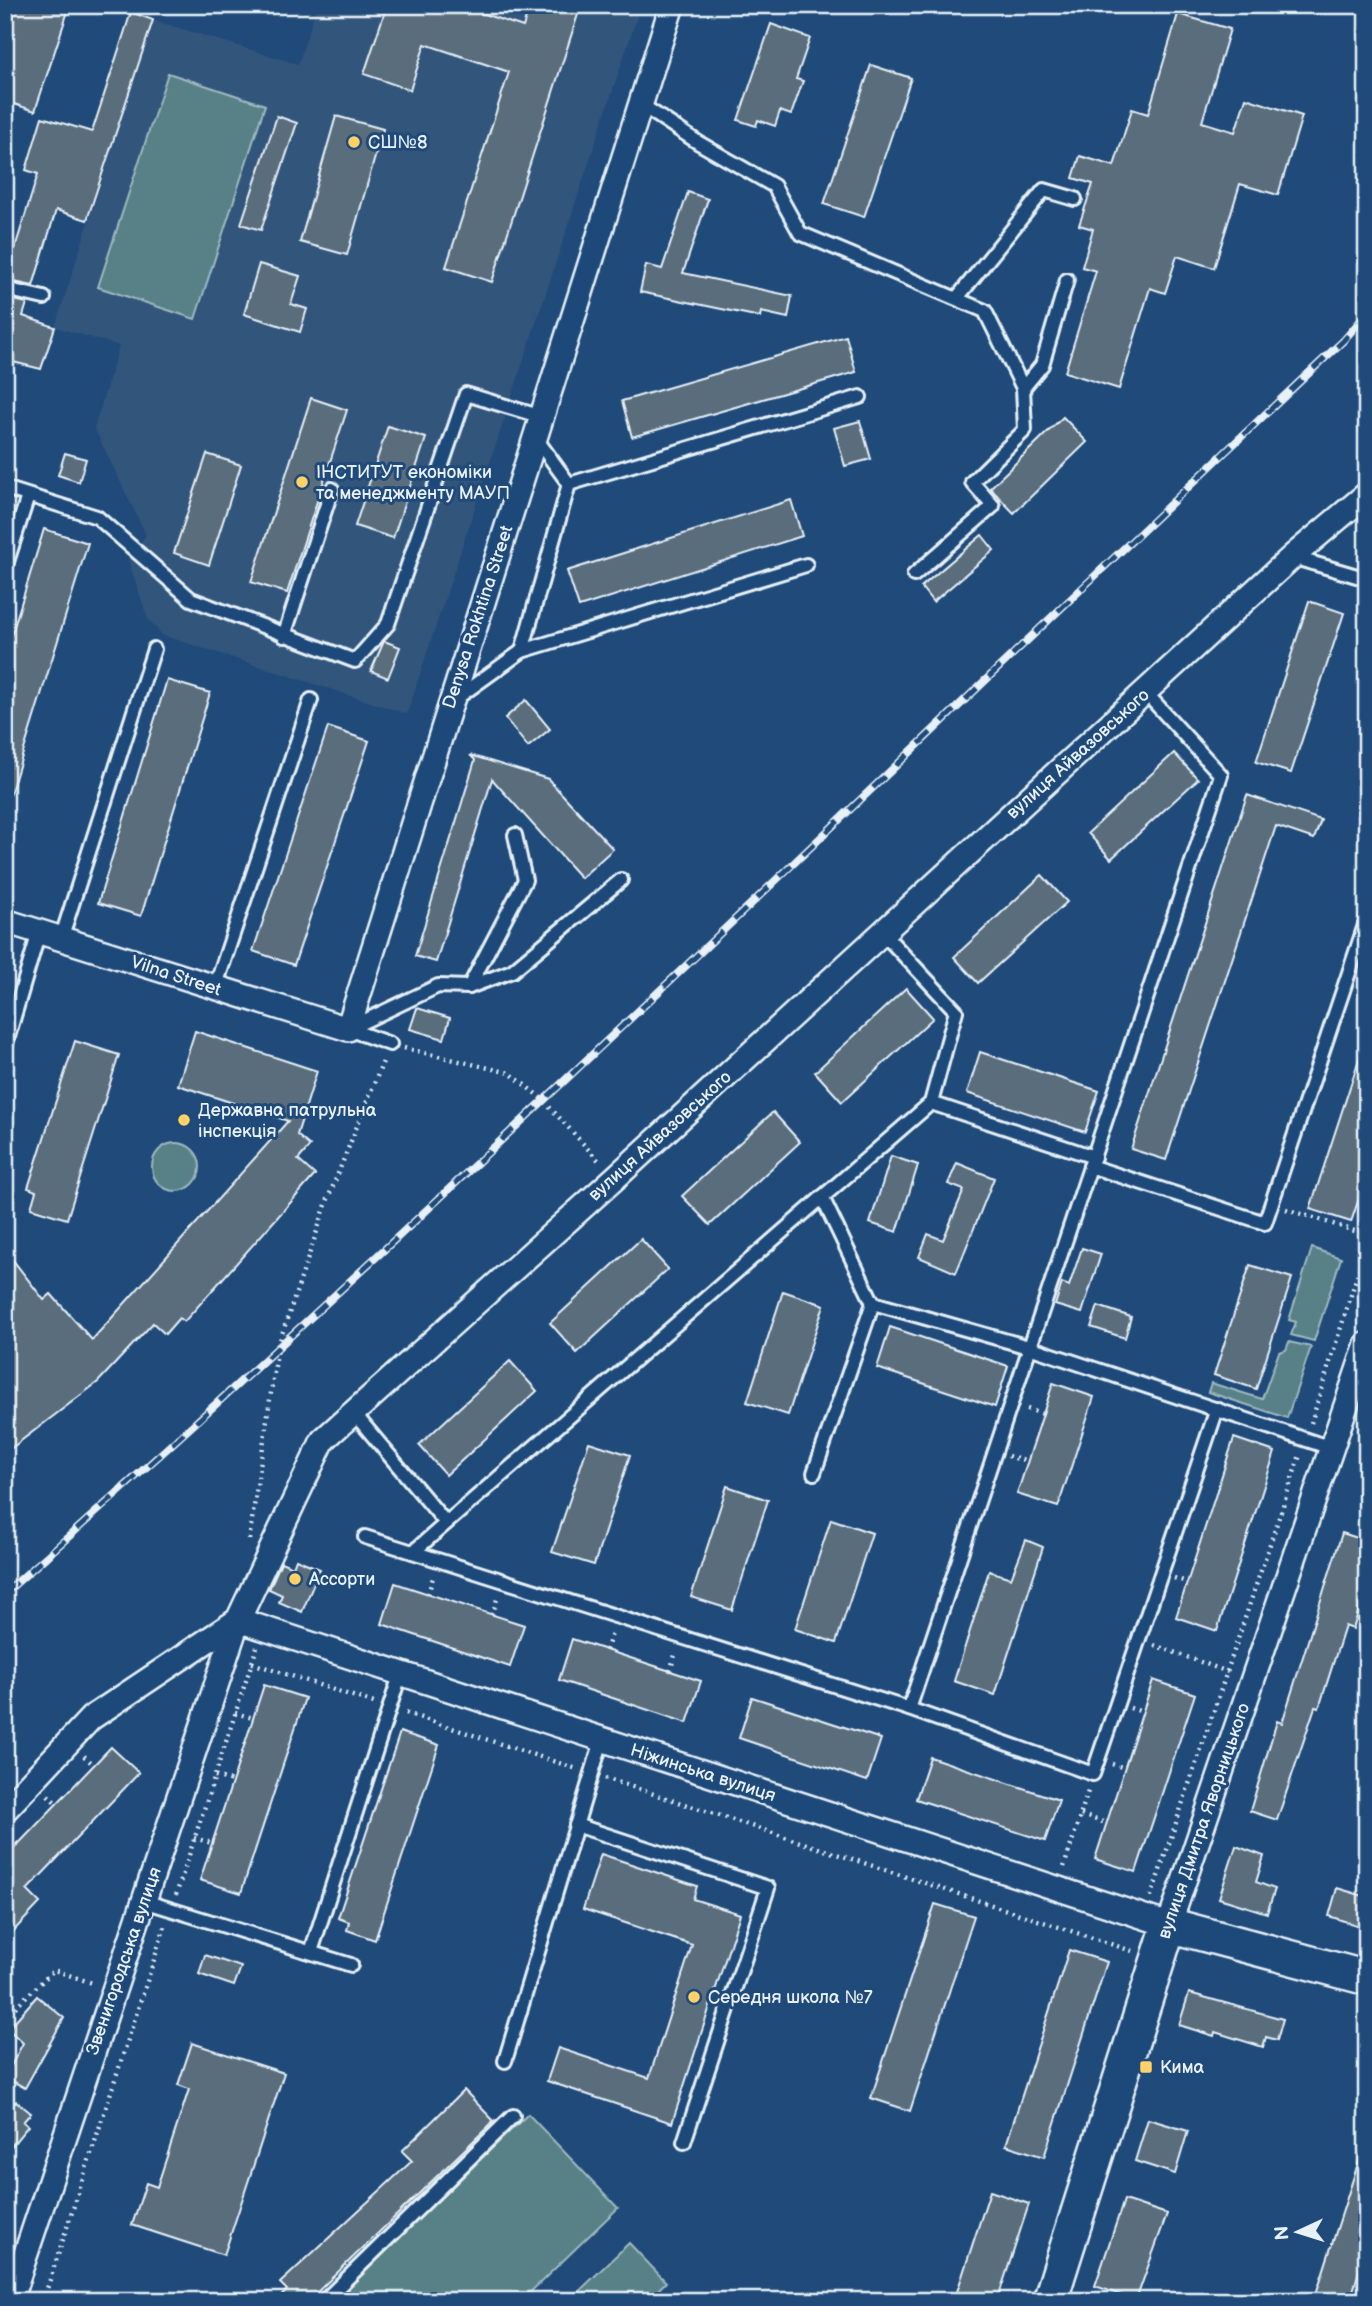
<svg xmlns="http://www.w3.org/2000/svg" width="1372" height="2306" viewBox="0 0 1372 2306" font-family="'Balsamiq Sans',sans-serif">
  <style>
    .built { fill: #31547b }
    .green { fill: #588187; stroke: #a0b9c0; stroke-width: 2 }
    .building { fill: #5a6d7c; stroke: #e8f1f8; stroke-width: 2 }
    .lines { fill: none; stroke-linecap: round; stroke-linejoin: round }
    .lane-casing { stroke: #e8f1f8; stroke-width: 18 }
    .street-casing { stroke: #e8f1f8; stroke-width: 28 }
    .secondary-casing { stroke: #e8f1f8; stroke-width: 38 }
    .path { stroke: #e8f1f8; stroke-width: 4.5; stroke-dasharray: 2 5; stroke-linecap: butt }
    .lane { stroke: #1f4a7a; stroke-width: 12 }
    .street { stroke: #1f4a7a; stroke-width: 23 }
    .secondary { stroke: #1f4a7a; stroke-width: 33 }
    .rail-casing { stroke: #e8f1f8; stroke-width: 8 }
    .rail { stroke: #1f4a7a; stroke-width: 5; stroke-dasharray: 16; stroke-linecap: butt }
    .poi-dot { fill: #ffd166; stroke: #1f4a7a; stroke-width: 2.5 }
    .labels { text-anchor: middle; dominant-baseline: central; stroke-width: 6; stroke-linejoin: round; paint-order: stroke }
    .poi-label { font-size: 18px; fill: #e8f1f8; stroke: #1f4a7a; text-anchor: start }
    .street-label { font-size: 18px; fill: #e8f1f8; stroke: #1f4a7a }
  </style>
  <rect width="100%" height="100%" fill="#1f4a7a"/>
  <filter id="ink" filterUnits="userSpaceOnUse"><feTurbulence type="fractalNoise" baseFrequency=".0143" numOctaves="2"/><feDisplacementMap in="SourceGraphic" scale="14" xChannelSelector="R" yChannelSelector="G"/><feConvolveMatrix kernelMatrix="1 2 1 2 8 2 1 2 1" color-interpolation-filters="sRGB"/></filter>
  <g filter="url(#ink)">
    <path class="built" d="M317,5H641L407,714L162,635L148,619L128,560L146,535L94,428L119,346L55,327L153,20L298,64Z"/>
    <g class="green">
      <path d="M168,73L265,105L195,319L98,287Z"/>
      <circle cx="176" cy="1167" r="24"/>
      <path d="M1312,1248L1341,1258L1314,1341L1291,1335L1296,1322L1289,1320Z"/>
      <path d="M1289,1342L1311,1347L1287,1418L1208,1392L1211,1383L1262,1399L1279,1352L1286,1350Z"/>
      <path d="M528,2114L618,2208L521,2301H333Z"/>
      <path d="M629,2243L666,2282L647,2301H569Z"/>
    </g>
    <g class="building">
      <path d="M5,5H70L35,111L5,101Z"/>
      <path d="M387,5H457L523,27L530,5H581L492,282L446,267L509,72L425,44L410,90L364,74Z"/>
      <path d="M131,12L153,20L87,220L56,210L33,286L5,280L38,174L26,170L42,117L92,132Z"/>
      <path d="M1178,14L1230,29L1202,122L1235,132L1246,98L1302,116L1278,195L1240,184L1214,268L1177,256L1165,293L1150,288L1119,389L1065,372L1096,271L1082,267L1093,229L1079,225L1093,184L1073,178L1080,156L1114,166L1132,109L1148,114Z"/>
      <path d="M771,24L810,38L796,79L803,81L791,115L780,111L775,126L758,120L756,126L738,120Z"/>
      <path d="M871,65L911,78L864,217L824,204Z"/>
      <path d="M277,116L297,123L261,230L241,224Z"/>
      <path d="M336,116L383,129L347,255L300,242Z"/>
      <path d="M688,192L708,199L683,273L792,296L788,318L761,312L760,317L640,292L646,265L662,269Z"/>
      <path d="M259,264L300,276L291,304L307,309L300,332L244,314Z"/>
      <path d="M5,298L27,303L23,316L55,327L41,369L5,360Z"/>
      <path d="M846,336L856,372L632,437L622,401Z"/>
      <path d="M311,398L347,410L287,593L251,582Z"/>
      <path d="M1063,417L1087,442L1014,513L990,488Z"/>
      <path d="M860,421L871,459L845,466L834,428Z"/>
      <path d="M388,426L426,438L393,538L355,526Z"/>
      <path d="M65,453L86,459L79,482L58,475Z"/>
      <path d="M207,454L241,465L209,565L174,553Z"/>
      <path d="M791,500L802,536L579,607L567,571Z"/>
      <path d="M44,529L88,543L10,795L5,794V656Z"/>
      <path d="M982,535L994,550L933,602L921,587Z"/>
      <path d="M1309,601L1344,613L1291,773L1256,762Z"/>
      <path d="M384,641L400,647L388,678L371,671Z"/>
      <path d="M167,680L210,693L141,916L98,903Z"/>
      <path d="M526,700L550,729L528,747L505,718Z"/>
      <path d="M328,727L369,741L294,965L253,951Z"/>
      <path d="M1174,753L1198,779L1111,859L1088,833Z"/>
      <path d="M470,755L548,779L613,849L581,878L492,779L436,962L415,956L475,760Z"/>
      <path d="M1247,795L1321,820L1314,839L1276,826L1166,1160L1131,1149Z"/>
      <path d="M1042,875L1067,902L978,983L954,957Z"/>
      <path d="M906,988L933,1018L842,1102L815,1072Z"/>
      <path d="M417,1008L450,1018L444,1039L410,1029Z"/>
      <path d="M195,1031L317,1071L297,1135L310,1146L298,1160L315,1175L184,1322L179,1318L165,1334L153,1323L98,1382L5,1453V1250L44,1300L51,1294L92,1340L288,1121L178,1085Z"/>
      <path d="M75,1041L119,1055L67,1219L31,1208L36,1191L28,1188Z"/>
      <path d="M1363,1047L1367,1048V1175L1351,1222L1310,1209Z"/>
      <path d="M980,1052L1099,1091L1085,1132L967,1093Z"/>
      <path d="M773,1112L800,1142L710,1225L682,1196Z"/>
      <path d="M891,1156L918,1165L897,1232L870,1223Z"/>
      <path d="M957,1163L994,1178L956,1273L919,1257L928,1234L943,1240L964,1190L948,1184Z"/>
      <path d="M641,1239L668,1269L577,1353L550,1323Z"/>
      <path d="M1082,1248L1101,1254L1082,1313L1055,1305L1062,1283L1069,1286Z"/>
      <path d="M1250,1265L1292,1278L1256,1389L1214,1375Z"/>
      <path d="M783,1291L824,1305L788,1415L747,1402Z"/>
      <path d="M1098,1306L1131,1317L1125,1338L1091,1327Z"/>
      <path d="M890,1327L1008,1366L995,1407L877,1368Z"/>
      <path d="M510,1361L537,1391L446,1475L419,1445Z"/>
      <path d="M1053,1383L1094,1397L1058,1507L1017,1494Z"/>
      <path d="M1234,1438L1275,1452L1217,1631L1176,1617Z"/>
      <path d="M589,1442L630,1455L594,1565L552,1552Z"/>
      <path d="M727,1486L768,1500L732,1610L691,1597Z"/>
      <path d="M831,1519L872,1533L836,1643L795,1629Z"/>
      <path d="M1342,1533L1367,1541V1584L1353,1629L1345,1626L1319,1708L1315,1707L1277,1820L1250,1811L1277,1721L1282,1723Z"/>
      <path d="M1026,1540L1043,1547L995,1695L954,1681L989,1571L1011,1578Z"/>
      <path d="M296,1559L320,1569L302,1612L279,1602L282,1595L269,1589L281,1562L293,1567Z"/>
      <path d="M395,1583L524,1625L510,1667L382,1624Z"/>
      <path d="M572,1639L701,1681L687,1723L559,1680Z"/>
      <path d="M1153,1680L1195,1694L1136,1872L1095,1859Z"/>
      <path d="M264,1685L305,1698L241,1893L200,1880Z"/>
      <path d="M752,1697L881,1739L867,1781L739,1738Z"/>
      <path d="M400,1732L439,1745L375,1940L347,1930L349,1922L338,1918Z"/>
      <path d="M111,1747L139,1773L27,1890L40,1903L5,1940V1885L13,1877L5,1870V1858Z"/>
      <path d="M930,1757L1059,1800L1045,1841L916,1799Z"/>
      <path d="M1236,1846L1264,1856L1256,1882L1275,1889L1267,1913L1219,1898Z"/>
      <path d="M601,1854L697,1886L693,1899L740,1914L672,2123L547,2081L558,2048L649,2078L692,1945L583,1909Z"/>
      <path d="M1337,1888L1367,1897L1359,1926L1329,1916Z"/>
      <path d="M935,1904L974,1916L910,2111L871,2098Z"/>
      <path d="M1069,1950L1107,1962L1044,2157L1006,2145Z"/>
      <path d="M205,1955L241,1967L234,1986L199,1974Z"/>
      <path d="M1189,1993L1283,2019L1277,2040L1266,2037L1263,2047L1215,2032L1214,2036L1179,2025Z"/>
      <path d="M37,1996L64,2018L25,2088L5,2077L23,2043L8,2029Z"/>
      <path d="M192,2043L284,2073L224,2255L132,2225L146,2183L157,2187L189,2089L178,2085Z"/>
      <path d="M464,2090L494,2121L308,2301H277L287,2290L280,2283L412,2161L402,2151Z"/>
      <path d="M16,2101L31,2113L23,2122L28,2126L5,2154V2107L8,2110Z"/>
      <path d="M1148,2119L1188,2131L1175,2174L1135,2161Z"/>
      <path d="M1363,2148H1367V2245L1350,2301H1328L1315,2297Z"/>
      <path d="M990,2191L1029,2204L997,2301H954Z"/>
      <path d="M1124,2200L1167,2214L1136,2300L1095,2286Z"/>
    </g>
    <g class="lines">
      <defs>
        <g id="lane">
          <path d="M640,104L699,143L774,186L800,233L985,311L1023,388L1025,430L972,482L993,506L914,575"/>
          <path d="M5,289L44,298"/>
          <path d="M957,298L1044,190L1075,199"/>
          <path d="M1023,388L1042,365L1067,280"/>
          <path d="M535,437L569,484L860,397"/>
          <path d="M5,488L97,517L191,599L355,661L388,624L466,394L542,417"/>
          <path d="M1292,557L1367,579"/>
          <path d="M5,568L28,496"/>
          <path d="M284,636L332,489"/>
          <path d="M522,651L569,484"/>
          <path d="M454,700L522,651L806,565"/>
          <path d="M61,939L154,649"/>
          <path d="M469,987L512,971L621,880"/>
          <path d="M215,988L311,700"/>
          <path d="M390,1044L348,1029L438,986L469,987L525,880L515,835"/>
          <path d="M5,1047L39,932"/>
          <path d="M931,1103L1094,1157"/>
          <path d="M1090,1166L1265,1223L1367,919"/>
          <path d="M822,1197L873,1303L1032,1348L1331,1448"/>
          <path d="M353,1412L446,1523"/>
          <path d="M814,1473L873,1303"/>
          <path d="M365,1537L909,1709L1093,1774L1217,1409"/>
          <path d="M413,1552L931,1103L956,1011L883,933"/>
          <path d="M909,1709L1221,775L1146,693"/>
          <path d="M576,1825L768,1888L684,2142"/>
          <path d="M144,1901L351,1965"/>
          <path d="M311,1952L400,1675"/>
          <path d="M505,2061L602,1740"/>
          <path d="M324,2301L513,2116"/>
        </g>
        <g id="street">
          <path d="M5,921L348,1029L672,5"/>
          <path d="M5,1810L91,1718L238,1620L323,1440L615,1178L1292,557L1367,494"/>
          <path d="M10,2301L238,1620L1169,1925L1367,1344"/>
        </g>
        <path id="secondary" d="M1050,2301L1169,1925L1367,1978"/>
      </defs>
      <use href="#lane" class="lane-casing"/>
      <use href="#street" class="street-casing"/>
      <use href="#secondary" class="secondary-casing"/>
      <g class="path">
        <path d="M404,1048L510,1073L542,1099L600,1162"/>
        <path d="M1286,1209L1367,1235"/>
        <path d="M1027,1409L1043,1414"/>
        <path d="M1311,1423L1367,1244"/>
        <path d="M1008,1456L1028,1462"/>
        <path d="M249,1540L278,1346L329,1196L384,1059"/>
        <path d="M1174,1578L1187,1582"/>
        <path d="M428,1594L434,1574"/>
        <path d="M492,1615L498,1596"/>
        <path d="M1154,1645L1228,1672"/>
        <path d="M606,1650L613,1631"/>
        <path d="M252,1663L374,1703"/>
        <path d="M670,1671L676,1652"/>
        <path d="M1130,1708L1143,1712"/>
        <path d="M235,1713L253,1718"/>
        <path d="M406,1713L577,1769"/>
        <path d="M84,1756L94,1765"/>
        <path d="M1112,1764L1125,1768"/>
        <path d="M215,1776L232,1781"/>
        <path d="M605,1778L1132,1951"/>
        <path d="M48,1795L57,1804"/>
        <path d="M1081,1815L1106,1823"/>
        <path d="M6,1833L18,1844"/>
        <path d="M194,1838L212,1843"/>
        <path d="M1064,1867L1089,1788"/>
        <path d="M176,1895L257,1647"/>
        <path d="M1151,1897L1300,1455"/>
        <path d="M5,2017L54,1970L95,1984"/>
        <path d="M43,2301L166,1923"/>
      </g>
      <use href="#lane" class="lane"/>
      <use href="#street" class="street"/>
      <use href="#secondary" class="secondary"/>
      <defs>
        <path id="rail" d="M5,1593C464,1189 898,759 1343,341L1367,313"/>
      </defs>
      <use href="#rail" class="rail-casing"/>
      <use href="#rail" class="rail"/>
    </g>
  </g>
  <g class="poi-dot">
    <circle cx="354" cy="142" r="7"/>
    <circle cx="302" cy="482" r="7"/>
    <circle cx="184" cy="1120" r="7"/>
    <circle cx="295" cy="1579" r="7"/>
    <circle cx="694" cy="1997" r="7"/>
    <rect x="1139" y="2060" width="14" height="14" rx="3.5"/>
  </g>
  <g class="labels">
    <g class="poi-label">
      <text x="368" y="142">СШ№8</text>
      <text x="316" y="472">ІНСТИТУТ економіки<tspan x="316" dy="21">та менеджменту МАУП</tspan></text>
      <text x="198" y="1110">Державна патрульна<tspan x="198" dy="21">інспекція</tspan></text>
      <text x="309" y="1579">Ассорти</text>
      <text x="708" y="1997">Середня школа №7</text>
      <text x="1160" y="2067">Кима</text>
    </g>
    <g class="street-label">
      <text transform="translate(478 617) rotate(-72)">Denysa Rokhtina Street</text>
      <text transform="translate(1078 754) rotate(-42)">вулиця Айвазовського</text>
      <text transform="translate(176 976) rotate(18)">Vilna Street</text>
      <text transform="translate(660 1136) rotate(-42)">вулиця Айвазовського</text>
      <text transform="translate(703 1773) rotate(18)">Ніжинська вулиця</text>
      <text transform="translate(1204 1821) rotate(-71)">вулиця Дмитра Яворницького</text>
      <text transform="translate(124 1961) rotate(-71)">Звенигородська вулиця</text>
    </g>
  </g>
  <rect width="1372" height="2306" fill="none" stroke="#1f4a7a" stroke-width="28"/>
  <rect x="14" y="14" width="1344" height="2278" fill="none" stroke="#e8f1f8" stroke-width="2.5" filter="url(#ink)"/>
  <g transform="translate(1298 2232) rotate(266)" stroke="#1f4a7a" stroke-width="5" paint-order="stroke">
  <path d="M0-5L12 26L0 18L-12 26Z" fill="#e8f1f8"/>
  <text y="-10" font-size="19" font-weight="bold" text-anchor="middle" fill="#e8f1f8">N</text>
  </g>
</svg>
